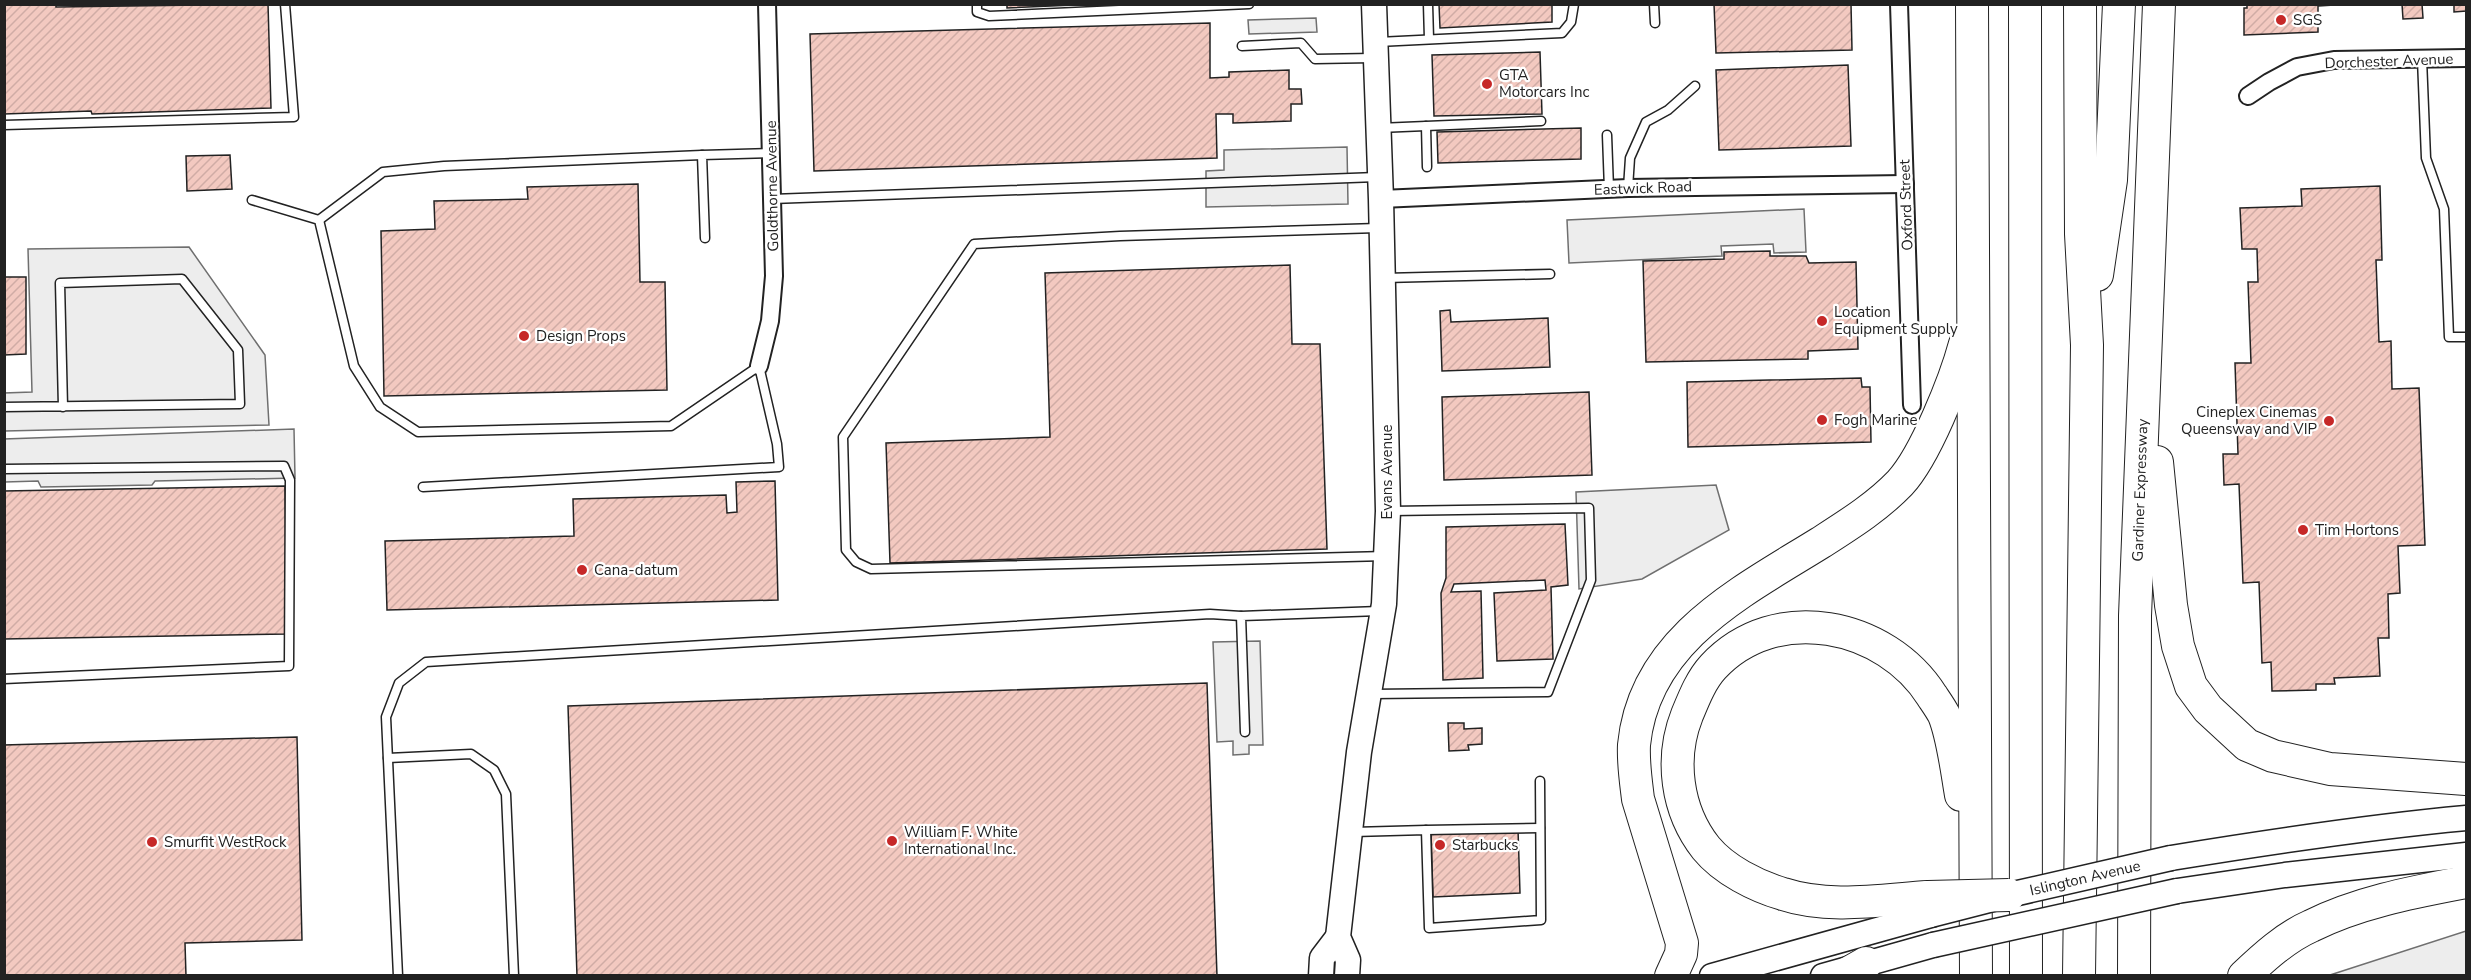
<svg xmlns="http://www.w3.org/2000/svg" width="2471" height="980" viewBox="0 0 2471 980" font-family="'Nunito Sans',sans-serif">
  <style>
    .parking { fill: #ededed; stroke: #6f6f6f; stroke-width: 1.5 }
    .building { fill: url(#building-hatch); stroke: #222; stroke-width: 1.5 }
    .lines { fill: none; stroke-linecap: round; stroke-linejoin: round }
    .service-casing { stroke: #222; stroke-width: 11 }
    .minor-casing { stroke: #222; stroke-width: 20 }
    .secondary-casing { stroke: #222; stroke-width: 27 }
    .motorway-casing { stroke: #222; stroke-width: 34 }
    .service { stroke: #fff; stroke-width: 8 }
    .minor { stroke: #fff; stroke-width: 16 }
    .secondary { stroke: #fff; stroke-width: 24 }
    .motorway { stroke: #fff; stroke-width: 32 }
    .secondary-bridge-casing { stroke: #222; stroke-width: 27; stroke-linecap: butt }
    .motorway-bridge-casing { stroke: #222; stroke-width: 34; stroke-linecap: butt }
    .secondary-bridge { stroke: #fff; stroke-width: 24 }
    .motorway-bridge { stroke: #fff; stroke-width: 32 }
    .poi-dot { fill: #c62828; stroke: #fff; stroke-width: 2 }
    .labels { text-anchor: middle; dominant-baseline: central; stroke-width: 4.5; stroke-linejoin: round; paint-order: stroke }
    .poi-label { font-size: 15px; fill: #222; stroke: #fff; text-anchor: start }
    .street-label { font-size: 15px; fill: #222; stroke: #fff }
  </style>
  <defs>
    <pattern id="building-hatch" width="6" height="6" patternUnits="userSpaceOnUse" patternTransform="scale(1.5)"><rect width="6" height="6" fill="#f3c9c0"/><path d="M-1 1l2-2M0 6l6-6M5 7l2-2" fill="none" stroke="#d0aca5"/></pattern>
  </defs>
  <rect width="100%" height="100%" fill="#fff"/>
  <g class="parking">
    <path d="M1316,18L1317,32L1249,34L1248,20Z"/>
    <path d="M1347,147L1348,204L1206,207V171L1224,170V150Z"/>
    <path d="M1804,209L1806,252L1774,253L1773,244L1721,246L1722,256L1569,263L1567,220Z"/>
    <path d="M189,247L265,355L269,425L5,431L4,393L32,392L28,249Z"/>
    <path d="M294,429L295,478L155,481L152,485L41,487L38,481L5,482L4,439Z"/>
    <path d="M1716,485L1729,530L1642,579L1579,589L1576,492Z"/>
    <path d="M1260,641L1263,745H1249V754L1233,755V741L1217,742L1213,642Z"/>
    <path d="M2466,931V975H2330Z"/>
  </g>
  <g class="building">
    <path d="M4,4H56V7L268,4L271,108L92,114L91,111L4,114Z"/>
    <path d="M1007,4H1098L1007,8Z"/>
    <path d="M1439,4H1552V22L1440,28Z"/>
    <path d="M1714,4H1851L1852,50L1716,53Z"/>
    <path d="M2247,4H2351L2318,6V32L2244,35V8H2247Z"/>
    <path d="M2402,4H2422L2423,18L2403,19Z"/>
    <path d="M2454,4H2466V11L2454,12Z"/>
    <path d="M1210,23V78L1229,77V72L1289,70V89H1301L1302,104H1291V121L1233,123V114H1216L1217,158L814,171L810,34Z"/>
    <path d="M1540,52L1542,114L1434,116L1432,55Z"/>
    <path d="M1848,65L1851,146L1719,150L1716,70Z"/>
    <path d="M1581,128V159L1438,163L1437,132Z"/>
    <path d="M230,155L232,189L187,191L186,156Z"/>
    <path d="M638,184L640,282H665L667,390L384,396L381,231L435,229L434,201L528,199L527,187Z"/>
    <path d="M2380,186L2382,260H2376L2379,342L2391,341L2392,389L2419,388L2425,545L2398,546L2400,593L2388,594L2389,638H2378L2380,676L2334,678L2335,684H2316V690L2272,691L2271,662L2262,663L2259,582L2243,583L2239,484L2224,485L2223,454H2238L2235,363H2251L2248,282H2258L2257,249H2242L2240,208L2302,206L2301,189Z"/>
    <path d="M1770,251V256H1806L1809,263L1856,262L1858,349L1808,351V359L1646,362L1643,261L1724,259V252Z"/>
    <path d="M1290,265L1292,344H1320L1327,549L890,563L886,443L1050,437L1045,273Z"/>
    <path d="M4,277H26V354L4,355Z"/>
    <path d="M1450,310L1451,322L1548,318L1550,367L1442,371L1440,311Z"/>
    <path d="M1861,378L1862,387H1870L1871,442L1688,447L1687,382Z"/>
    <path d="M1589,392L1592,475L1444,480L1442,397Z"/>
    <path d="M775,481L778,600L387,610L385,541L574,536L573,499L726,495L727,513L737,512L736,482Z"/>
    <path d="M285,486L287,634L4,639V491Z"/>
    <path d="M1565,524L1568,585L1551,587L1553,659L1497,661L1494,593L1546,590L1545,580L1454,584L1451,592L1481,591L1483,678L1443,680L1441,593L1446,578V527Z"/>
    <path d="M1207,683L1217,976H577L568,706Z"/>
    <path d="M1448,723H1464V729L1482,728V744L1468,745L1469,750L1449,751Z"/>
    <path d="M297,737L302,940L185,943L186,976H4V745Z"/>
    <path d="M1518,829L1520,893L1433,897L1431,833Z"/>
  </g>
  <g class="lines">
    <defs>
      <g id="service">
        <path d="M977,4V12L989,16L1249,4"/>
        <path d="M1428,4L1429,39"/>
        <path d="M1654,4L1655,23"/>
        <path d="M1378,42L1562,33L1571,22L1574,4"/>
        <path d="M1242,46L1301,43L1315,59L1373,58"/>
        <path d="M2422,59L2426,158L2444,209L2449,337H2466"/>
        <path d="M4,125L294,117L285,4"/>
        <path d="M1426,126L1427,167"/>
        <path d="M1379,128L1541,121"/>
        <path d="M1607,135L1609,189"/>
        <path d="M1628,188L1630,158L1646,122L1668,110L1695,86"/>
        <path d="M772,199L1377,177"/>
        <path d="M252,200L319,220L354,366L380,407L418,432L671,426L759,366L777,444L779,467L423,487"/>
        <path d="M319,220L383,172L444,166L702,155"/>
        <path d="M1378,228L1120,236L974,244L843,437L846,550L856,562L871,569L1386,556"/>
        <path d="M705,238L702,155L771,153"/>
        <path d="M1384,278L1550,274"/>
        <path d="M4,407L240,404L238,350L182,279L60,283L63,407"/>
        <path d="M4,469L284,466L290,480L289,666L4,679"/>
        <path d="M1372,694L1548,692L1591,580L1589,508L1391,511"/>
        <path d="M1245,732L1241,616L1379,611"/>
        <path d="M388,758L471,754L494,770L506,794L514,976"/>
        <path d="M1426,830L1540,828"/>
        <path d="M1353,832L1426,830L1429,928L1541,920L1540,781"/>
        <path d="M398,976L386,717L399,683L426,662L1210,614L1241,616"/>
      </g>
      <g id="minor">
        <path d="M1899,4L1912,405"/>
        <path d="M2248,96L2269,82L2297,67L2334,60L2466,58"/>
        <path d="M1381,199L1628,188L1905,184"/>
        <path d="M759,366L770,321L774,276L767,4"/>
      </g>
      <g id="secondary">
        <path d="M2171,858C2269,842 2367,827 2466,818"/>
        <path d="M2177,891L2285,875L2466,855"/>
        <path d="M1321,976L1322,958L1338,937"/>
        <path d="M1347,976L1348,960L1338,937L1359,752L1384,604L1388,511L1381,199L1374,4"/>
        <path d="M1712,976L1931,915"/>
        <path d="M1823,976L1933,945"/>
      </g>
      <g id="motorway">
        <path d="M1972,4L1976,976"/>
        <path d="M2025,4L2026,976"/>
        <path d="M2097,275L2111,180L2119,4"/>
        <path d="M2157,462L2171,605L2178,646L2191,686L2208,709L2247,745L2273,756L2330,769L2466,779"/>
        <path d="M1928,897C1881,900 1828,909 1783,894C1756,886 1724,870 1706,848C1676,810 1670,758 1687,715C1694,698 1701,680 1713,667C1775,600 1886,623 1932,696C1936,702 1941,709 1944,715C1953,737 1957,772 1961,795"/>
        <path d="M1671,976L1681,954L1682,943L1638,799C1636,782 1633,763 1634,745C1644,640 1741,592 1820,543C1848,525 1877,507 1900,483C1925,456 1955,381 1965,344"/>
        <path d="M1843,976L1866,963"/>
        <path d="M2079,976L2087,345L2081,234L2080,4"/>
        <path d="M2134,976L2135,616L2159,4"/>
        <path d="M2244,976C2264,957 2286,937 2311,926C2359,902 2414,892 2466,882"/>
      </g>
    </defs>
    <use href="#service" class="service-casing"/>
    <use href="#minor" class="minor-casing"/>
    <use href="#secondary" class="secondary-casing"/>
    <use href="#motorway" class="motorway-casing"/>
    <use href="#service" class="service"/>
    <use href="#minor" class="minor"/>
    <use href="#secondary" class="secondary"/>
    <use href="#motorway" class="motorway"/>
    <defs>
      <g id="secondary-bridge">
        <path d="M1931,915L2009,895L2171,858"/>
        <path d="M1933,945L2177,891"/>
      </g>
      <path id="motorway-bridge" d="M1928,897L2009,895"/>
    </defs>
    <use href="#secondary-bridge" class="secondary-bridge-casing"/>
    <use href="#motorway-bridge" class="motorway-bridge-casing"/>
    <use href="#secondary-bridge" class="secondary-bridge"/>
    <use href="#motorway-bridge" class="motorway-bridge"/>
  </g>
  <g class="poi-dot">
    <circle cx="2281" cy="20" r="6"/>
    <circle cx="1487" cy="84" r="6"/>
    <circle cx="1822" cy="321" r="6"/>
    <circle cx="524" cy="336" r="6"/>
    <circle cx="1822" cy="420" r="6"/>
    <circle cx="2329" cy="421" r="6"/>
    <circle cx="2303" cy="530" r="6"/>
    <circle cx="582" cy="570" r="6"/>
    <circle cx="892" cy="841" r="6"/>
    <circle cx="152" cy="842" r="6"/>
    <circle cx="1440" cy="845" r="6"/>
  </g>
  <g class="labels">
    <g class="poi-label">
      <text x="2293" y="20">SGS</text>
      <text x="1499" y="75">GTA<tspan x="1499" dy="17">Motorcars Inc</tspan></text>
      <text x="1834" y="312">Location<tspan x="1834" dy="17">Equipment Supply</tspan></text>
      <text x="536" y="336">Design Props</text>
      <text x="2317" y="412" text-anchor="end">Cineplex Cinemas<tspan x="2317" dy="17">Queensway and VIP</tspan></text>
      <text x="1834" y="420">Fogh Marine</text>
      <text x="2315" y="530">Tim Hortons</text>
      <text x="594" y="570">Cana-datum</text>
      <text x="904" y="832">William F. White<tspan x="904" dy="17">International Inc.</tspan></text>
      <text x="164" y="842">Smurfit WestRock</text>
      <text x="1452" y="845">Starbucks</text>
    </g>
    <g class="street-label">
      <text transform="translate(2389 61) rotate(-2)">Dorchester Avenue</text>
      <text transform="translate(772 186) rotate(-91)">Goldthorne Avenue</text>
      <text transform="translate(1643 188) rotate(-2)">Eastwick Road</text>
      <text transform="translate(1906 205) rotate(-92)">Oxford Street</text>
      <text transform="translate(1387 472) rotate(-90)">Evans Avenue</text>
      <text transform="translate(2140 490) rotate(-88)">Gardiner Expressway</text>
      <text transform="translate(2085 878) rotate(-13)">Islington Avenue</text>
    </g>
  </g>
  <rect width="2471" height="980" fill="none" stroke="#222222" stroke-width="12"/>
</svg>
